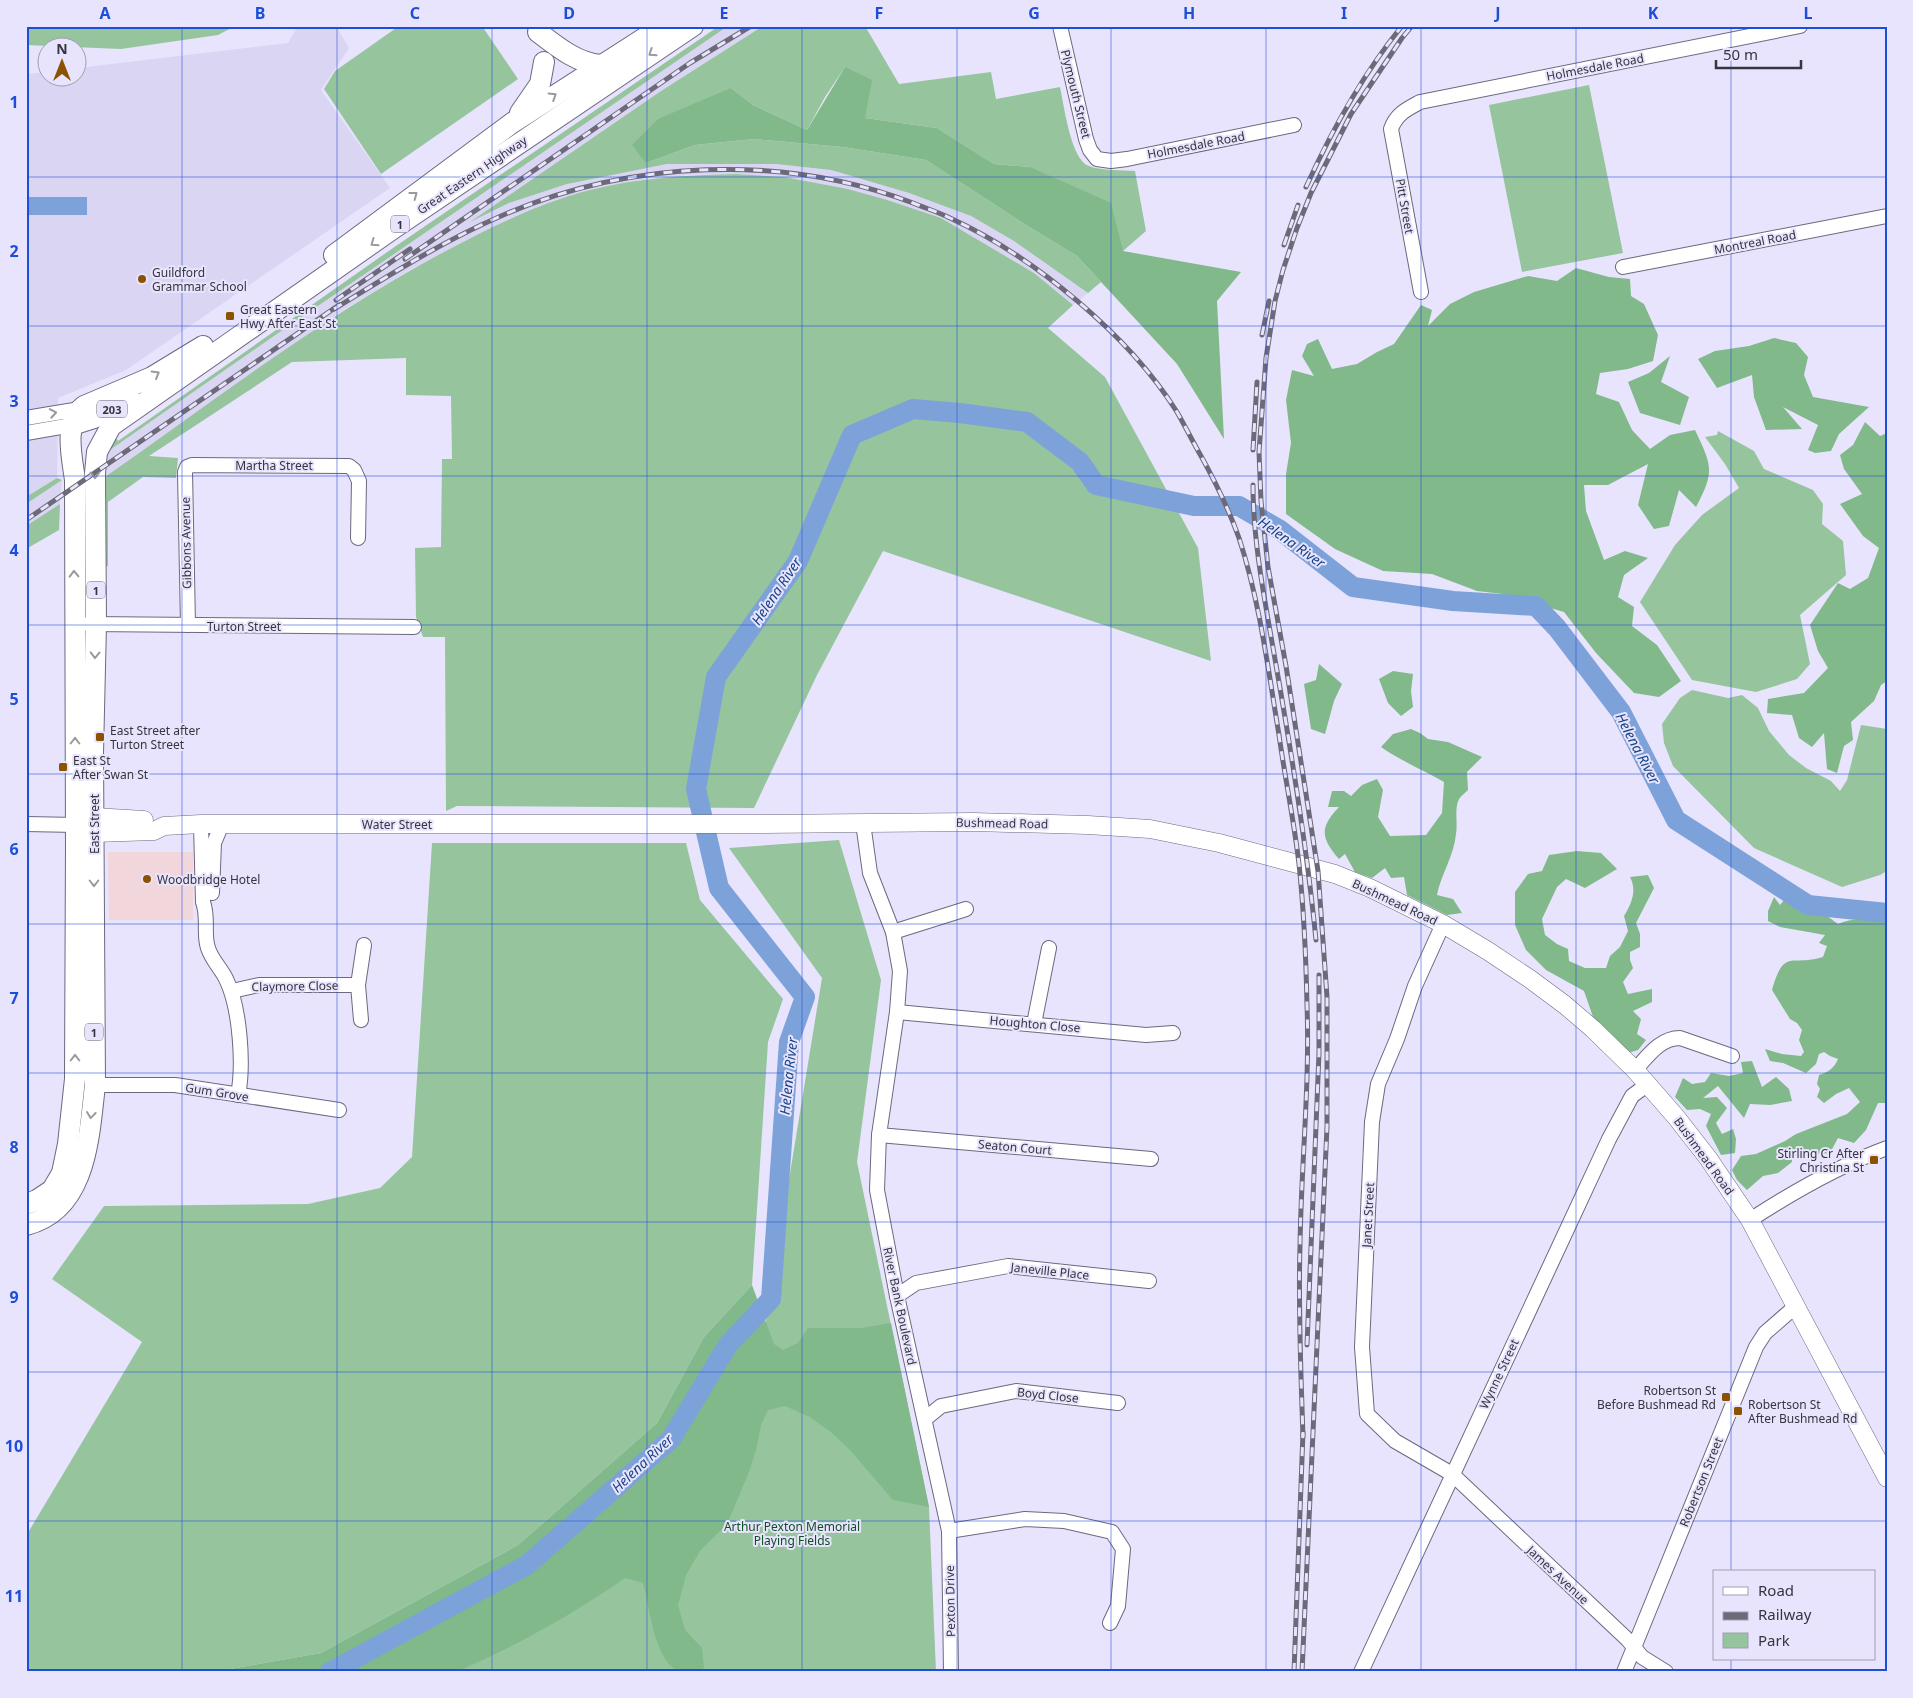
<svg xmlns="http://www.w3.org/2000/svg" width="1913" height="1698" viewBox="0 0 1913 1698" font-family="'Noto Sans',sans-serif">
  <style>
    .commercial { fill: #f1d6db }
    .built { fill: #dad5f3 }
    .green { fill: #96c49d }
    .forest { fill: #81b98a }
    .water { fill: #7da2d9 }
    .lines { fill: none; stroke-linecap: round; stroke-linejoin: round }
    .river { stroke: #7da2d9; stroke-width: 20 }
    .minor-casing { stroke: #6c697e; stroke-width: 16 }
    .major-casing { stroke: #6c697e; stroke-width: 19 }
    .highway-casing { stroke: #6c697e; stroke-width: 22 }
    .minor { stroke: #fff; stroke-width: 14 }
    .major { stroke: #fff; stroke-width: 18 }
    .highway { stroke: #fff; stroke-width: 20 }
    .rail-casing { stroke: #6c6a78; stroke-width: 5 }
    .rail { stroke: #e8e4fd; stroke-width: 3; stroke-dasharray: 9; stroke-linecap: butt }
    .oneway { stroke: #9a9a9e }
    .grid { fill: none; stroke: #1d4ed8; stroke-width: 1; stroke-opacity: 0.55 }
    .poi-dot { fill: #895301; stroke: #e8e4fd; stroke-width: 2 }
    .labels { text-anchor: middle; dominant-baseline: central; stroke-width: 4; stroke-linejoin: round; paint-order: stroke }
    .shield { fill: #e8e4fd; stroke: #6b6977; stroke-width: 1 }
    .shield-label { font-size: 11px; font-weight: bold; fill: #36343e }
    .street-label { font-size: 12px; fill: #36343e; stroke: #e8e4fd }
    .poi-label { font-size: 12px; fill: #36343e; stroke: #e8e4fd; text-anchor: start }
    .park-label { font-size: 12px; fill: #0f4e22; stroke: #e8e4fd }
    .water-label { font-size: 14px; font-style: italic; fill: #154384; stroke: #e8e4fd }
    .neatline { fill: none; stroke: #1d4ed8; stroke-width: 2 }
    .grid-label { font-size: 16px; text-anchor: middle; font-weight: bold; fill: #1d4ed8 }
  </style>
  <rect width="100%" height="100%" fill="#e8e4fd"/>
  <path class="commercial" d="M108,852H193V920H109Z"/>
  <g class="built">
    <path d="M298,26H336L349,48L321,90L390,188L126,370L58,398L57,478L26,497V74L47,72L48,78H78V68L288,43Z"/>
    <path d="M728,26H763L661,91L474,220L509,203L567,184L667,164H776L831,170L909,193L971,216L1014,241L1088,293L1073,305L1034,273L941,218L848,189L784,177L736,174L686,175L415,267L342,311L102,479V472L107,452L274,336Z"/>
    <path d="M62,480L60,504L26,526V504Z"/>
  </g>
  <g class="green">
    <path d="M26,26H235L218,35L121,49L26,45Z"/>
    <path d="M399,26H482L518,79L381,174L324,89L335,71Z"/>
    <path d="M719,26H728L274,336L107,452L115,436L118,441L393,248Z"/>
    <path d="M763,26H865L899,84L991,72L996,99L1060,87C1064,106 1070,152 1085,164C1096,171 1122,170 1135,171L1146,231L1123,251L1030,167L994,164L937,128L865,118L845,67L825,97L807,130L753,105L731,88L646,163L695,145L754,139L843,147L926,160L1026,225L1077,256L1101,282L1088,293L1014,241L971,216L909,193L831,170L776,164H667L567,184L509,203L470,222L661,91Z"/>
    <path d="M1589,85L1623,253L1522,272L1489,105Z"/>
    <path d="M736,174L784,177L848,189L887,200L941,218L1034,273L1073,305L1048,328L1105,377L1198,548L1211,661L883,551L817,675L754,808L457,806L446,811L445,637H423L416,617L415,548L441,547L442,459H452L451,396L406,395V358L292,362L149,456L178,458L176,478L143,477L108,502V566H103L102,479C214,401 323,316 444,252C491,227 539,203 590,190C638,178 687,175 736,174Z"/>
    <path d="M1718,431L1754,451L1764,469L1813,490L1823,504L1822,524L1843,541L1846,575L1800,615L1810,664L1797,679L1756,692L1692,680L1640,602L1675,545L1702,515L1739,488L1725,464L1705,437L1717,435Z"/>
    <path d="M57,478L62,480L26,504V497Z"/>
    <path d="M60,504L59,530L26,549V526Z"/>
    <path d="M1692,690L1728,698L1742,695L1758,708L1769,731L1789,755L1806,768L1831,781L1840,791L1847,780L1861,725L1887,729V871L1880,875L1842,887L1754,848L1673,766L1664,743L1662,724L1680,698Z"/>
    <path d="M839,840L881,980L857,1162L929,1507L936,1672H367L498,1602L764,1332L822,978L729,848Z"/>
    <path d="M432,843H686L700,900L783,999L768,1042L752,1285L704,1337L657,1423L518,1545L321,1653L213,1672H26V1536L142,1342L52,1279L104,1206L308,1204L380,1188L412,1157Z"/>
  </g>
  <g class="forest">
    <path d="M845,67L872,80L865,118L937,128L994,164L1030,167L1111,203L1123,251L1241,272L1217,301L1224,439L1177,364L1077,256L1026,225L926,160L843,147L754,139L695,145L646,163L632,145L658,119L731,88L753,105L807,130Z"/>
    <path d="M1576,268L1609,277L1630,279L1631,296L1644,304L1658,335L1653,361L1628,369L1600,373L1596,394L1619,402L1632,430L1650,449L1670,435L1695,430C1712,466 1715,471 1696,507L1679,490L1669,526L1654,529L1638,505L1648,464L1608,485H1584L1586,511L1604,560L1625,551L1648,558L1624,575L1618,597L1634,607L1632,626L1657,645L1681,681L1659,697L1634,693L1596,653L1564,612L1503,594L1477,591L1432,574L1383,571L1335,549L1286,514V474L1291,443L1286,400L1292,370L1314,376L1302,356L1307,344L1318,339L1332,369L1357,364L1377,352L1394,344L1421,305L1432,310L1428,326L1450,304L1474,292L1528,276L1557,281Z"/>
    <path d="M1774,338L1796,343L1808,357L1804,375L1813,397L1869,407L1839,434L1831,451L1815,453L1808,450L1818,425L1783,407L1802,429L1766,430L1754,397L1752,375L1717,388L1698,359L1715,351L1749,346Z"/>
    <path d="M1670,356L1661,382L1689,397L1680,425L1640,413L1628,382L1649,373Z"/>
    <path d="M1865,422L1880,436L1887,433V681L1881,685L1874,701L1851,722L1853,740L1844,746L1837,773L1827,769L1824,733L1812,747L1799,738L1792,715L1767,713L1768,699L1804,693L1828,668L1818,651L1810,625L1838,583L1850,589L1868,578L1879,548L1863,536L1840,504L1862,494L1844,469L1840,455L1853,445Z"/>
    <path d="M1319,664L1342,684L1334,701L1325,734L1311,729L1304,684L1316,680Z"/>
    <path d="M1393,671L1413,674L1411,691L1413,707L1401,716L1388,703L1379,679Z"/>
    <path d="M1411,729L1420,733L1428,739L1448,742L1482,757L1467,772L1468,790C1465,793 1461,796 1459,799C1454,809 1458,823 1456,834C1454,856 1441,874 1437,895L1453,899L1462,913L1447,915L1407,895L1404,877L1391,878L1385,868L1372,878L1355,872L1345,854L1339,859C1321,838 1319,828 1339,807H1328L1332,791H1344L1351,796L1362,785L1377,779L1383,790L1378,817L1390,836L1426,835L1442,813L1444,782C1423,770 1401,761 1381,747L1393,734Z"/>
    <path d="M1577,851L1601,853L1617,869L1585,888L1566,879L1557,887L1542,919L1545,935L1557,944L1568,949L1569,961L1585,968H1606L1610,956L1620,947L1628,931L1624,916C1632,903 1637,890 1630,877L1648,875L1654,888L1636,923L1640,934V947L1630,952V960L1633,968L1623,982L1628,994L1652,989V1002L1633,1011L1641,1019L1637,1034L1646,1040L1638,1050L1628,1053L1593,1017L1584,991L1546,970L1526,950L1515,925V892L1528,874L1542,871L1549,855Z"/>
    <path d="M1774,897L1780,905L1785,899L1811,914L1827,916L1838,924C1854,917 1870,919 1887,922V1103H1878L1866,1130L1854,1143L1838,1138L1830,1153L1792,1156V1162L1778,1173L1763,1176L1747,1190L1737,1180L1732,1170L1741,1156L1756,1154L1785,1141L1796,1134L1847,1114L1860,1102L1849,1088L1836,1094L1824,1103L1817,1097L1820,1089L1817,1084L1819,1075C1829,1072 1834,1068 1838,1059L1830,1056L1824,1052L1819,1054L1816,1064L1806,1073L1783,1063L1770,1061L1765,1049L1782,1054L1801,1056L1804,1052L1799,1040L1802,1030L1797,1023L1790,1019L1772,990C1784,947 1791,967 1823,957L1827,946L1819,943L1825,935L1780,927L1768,921V911Z"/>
    <path d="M1752,1061L1762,1087L1776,1077L1789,1089L1792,1101L1770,1105L1750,1104L1744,1118L1718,1086L1703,1098L1717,1097L1727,1108L1716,1123L1722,1134L1733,1129L1736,1139L1735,1153L1721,1155L1706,1126L1711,1114L1700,1109L1687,1110L1675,1097L1683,1078L1692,1084L1705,1082L1711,1073L1729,1076L1743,1073L1741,1062Z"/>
    <path d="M752,1285L774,1344L783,1350L798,1343L808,1328H862L891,1323L929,1507L893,1500L849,1449L832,1433L810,1417L785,1406L768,1410L761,1425L756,1450L749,1472L727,1524L700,1551L686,1575L678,1605L685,1630L702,1648L704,1668C698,1672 693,1672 686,1672C654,1672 650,1604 643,1583L625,1578C572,1615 516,1646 456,1672H213L321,1653L518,1545L657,1423L704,1337Z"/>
  </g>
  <rect class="water" x="26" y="197" width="61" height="18"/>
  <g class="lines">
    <path class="river" d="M330,1672L527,1565L671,1439L728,1345L771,1299L789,1042L805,997L719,888L696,789L716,677L798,561L852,435L913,409L960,413L1027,422L1080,462L1096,485L1194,506H1239L1280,530L1353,587L1453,601L1536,606L1557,628L1621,712L1676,820L1808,905L1887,913"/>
    <defs>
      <g id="minor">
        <path d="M1060,26L1086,139L1090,150L1097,159L1111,161L1127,159L1294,125"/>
        <path d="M1623,267L1887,216"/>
        <path d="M1421,292L1391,129C1396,114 1407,109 1420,102L1800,26"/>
        <path d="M26,418L80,409"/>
        <path d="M26,433L72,425"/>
        <path d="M88,624L414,627"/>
        <path d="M188,625L185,472L187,467L192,465L349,466L354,470L359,481L358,538"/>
        <path d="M863,823L870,873L893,932L900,971L897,1012L879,1135L877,1190L897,1296L949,1531L1025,1519L1064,1521L1112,1532L1123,1549L1118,1606L1110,1623"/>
        <path d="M26,824L76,825"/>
        <path d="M201,824L203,902C209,919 203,933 208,948C212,961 222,969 227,981C240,1009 244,1065 238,1095"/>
        <path d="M212,893L214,843L222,824"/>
        <path d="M1443,924L1415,986L1397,1039L1378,1084L1372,1122L1362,1347L1367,1414L1395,1441L1452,1474L1628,1640L1642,1657L1666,1672"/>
        <path d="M893,932L966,909"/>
        <path d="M232,991L259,985H358"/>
        <path d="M897,1012L1146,1035L1173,1033"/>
        <path d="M361,1020L358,985L364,945"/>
        <path d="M1034,1024L1049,948"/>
        <path d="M1635,1070C1648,1056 1660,1038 1680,1038L1732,1056"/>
        <path d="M95,1085H175L339,1110"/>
        <path d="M879,1135L1151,1159"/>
        <path d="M1750,1220C1793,1192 1838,1166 1887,1148"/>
        <path d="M897,1296L916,1283L1008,1266L1149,1281"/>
        <path d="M925,1419L941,1406L1016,1391L1118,1403"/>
        <path d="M949,1531L951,1672"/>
        <path d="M1361,1672L1609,1139L1632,1096L1648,1084"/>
        <path d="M1624,1672L1756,1347L1765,1333L1796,1306"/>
      </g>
      <g id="major">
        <path d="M81,822L94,817L144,820"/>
        <path d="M81,827L94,833L154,831L164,826L201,824H761L973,822L1088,825L1150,829L1219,843L1335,874L1370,888L1443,924L1488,951L1530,979L1565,1005L1593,1029L1635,1070L1676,1117L1708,1158L1750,1220L1887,1478"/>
      </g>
      <g id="highway">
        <path d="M538,32C556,46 578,64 602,65"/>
        <path d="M520,113L540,84L544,62"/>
        <path d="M334,255L512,123L663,26"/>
        <path d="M72,425L94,418L130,399"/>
        <path d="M26,1204L37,1200L52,1190L62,1173L68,1144L75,1079L76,847L75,480C72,457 63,423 84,406L152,377L203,346"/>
        <path d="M26,1225C87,1210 89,1136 95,1085L93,753L96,624L95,473L97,452L111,426L394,228L693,26"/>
      </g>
    </defs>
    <use href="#minor" class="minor-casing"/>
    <use href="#major" class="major-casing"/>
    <use href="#highway" class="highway-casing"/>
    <use href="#minor" class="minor"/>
    <use href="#major" class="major"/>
    <use href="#highway" class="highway"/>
    <defs>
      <g id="rail">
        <path d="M1306,187C1332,130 1362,75 1402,26"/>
        <path d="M1284,245L1298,205"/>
        <path d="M405,259L690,63L751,26"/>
        <path d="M336,300L410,249"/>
        <path d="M334,309C388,276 443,241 501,216C629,160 782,153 913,203C925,208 938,212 950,218C1033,256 1129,335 1177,412C1185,426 1193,442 1201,456C1216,483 1229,510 1239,538C1260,602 1268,669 1279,735C1285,778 1294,821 1299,864C1304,911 1306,958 1307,1005C1310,1085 1301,1166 1300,1246C1298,1310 1301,1374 1303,1437"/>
        <path d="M1262,335L1269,301"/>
        <path d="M1253,450L1257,382"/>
        <path d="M1253,485C1253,545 1266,606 1276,665C1292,756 1307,848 1316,940"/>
        <path d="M26,520L339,305"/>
        <path d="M1307,1345L1319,1053V975"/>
        <path d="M1294,1672L1303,1432"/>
        <path d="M1302,1672L1327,1127V997L1318,871L1286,666L1268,567L1261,501L1259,452L1266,358L1275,301L1283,270L1297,228L1311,193L1351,114L1402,38L1412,26"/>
      </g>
    </defs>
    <use href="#rail" class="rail-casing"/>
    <use href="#rail" class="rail"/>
  </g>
  <defs><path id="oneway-chevron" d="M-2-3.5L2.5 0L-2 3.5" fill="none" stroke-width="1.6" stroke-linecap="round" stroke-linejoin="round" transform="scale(1.25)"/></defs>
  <g class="oneway">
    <use href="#oneway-chevron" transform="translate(652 53) rotate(146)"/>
    <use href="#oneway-chevron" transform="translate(553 96) rotate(-32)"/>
    <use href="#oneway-chevron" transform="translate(414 195) rotate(-37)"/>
    <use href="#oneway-chevron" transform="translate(374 243) rotate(145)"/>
    <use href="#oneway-chevron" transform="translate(156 374) rotate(-30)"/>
    <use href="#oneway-chevron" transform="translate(53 413) rotate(-10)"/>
    <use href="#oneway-chevron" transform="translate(95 475) rotate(90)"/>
    <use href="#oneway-chevron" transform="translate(74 574) rotate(-91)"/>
    <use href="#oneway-chevron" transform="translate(95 655) rotate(91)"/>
    <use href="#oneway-chevron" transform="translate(75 741) rotate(-90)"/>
    <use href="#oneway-chevron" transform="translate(94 883) rotate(90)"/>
    <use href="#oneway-chevron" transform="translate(75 1058) rotate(-90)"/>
    <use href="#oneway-chevron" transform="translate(91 1115) rotate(97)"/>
  </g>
  <path class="grid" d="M182,26V1672M337,26V1672M492,26V1672M647,26V1672M802,26V1672M957,26V1672M1111,26V1672M1266,26V1672M1421,26V1672M1576,26V1672M1731,26V1572M26,177H1887M26,326H1887M26,476H1887M26,625H1887M26,774H1887M26,924H1887M26,1073H1887M26,1222H1887M26,1372H1887M26,1521H1887M1731,1659V1672"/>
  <g class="poi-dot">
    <circle cx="142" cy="279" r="5"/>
    <rect x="225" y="311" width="10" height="10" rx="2.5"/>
    <rect x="95" y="732" width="10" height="10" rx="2.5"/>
    <rect x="58" y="762" width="10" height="10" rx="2.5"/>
    <circle cx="147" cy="879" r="5"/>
    <rect x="1869" y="1155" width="10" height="10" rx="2.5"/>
    <rect x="1721" y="1392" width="10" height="10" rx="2.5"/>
    <rect x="1733" y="1406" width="10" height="10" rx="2.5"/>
  </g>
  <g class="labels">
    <g class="shield">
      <rect x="391" y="215.5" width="18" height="17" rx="4"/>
      <rect x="97" y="400.5" width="30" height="17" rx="4"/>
      <rect x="87" y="581.5" width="18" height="17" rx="4"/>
      <rect x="85" y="1023.5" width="18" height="17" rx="4"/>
    </g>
    <g class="shield-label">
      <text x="400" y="224">1</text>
      <text x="112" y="409">203</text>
      <text x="96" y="590">1</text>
      <text x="94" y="1032">1</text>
    </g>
    <g class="street-label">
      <text transform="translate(1595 67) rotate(-11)">Holmesdale Road</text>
      <text transform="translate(1076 94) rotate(76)">Plymouth Street</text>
      <text transform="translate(1196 145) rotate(-11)">Holmesdale Road</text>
      <text transform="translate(472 175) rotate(-34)">Great Eastern Highway</text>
      <text transform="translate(1405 206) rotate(80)">Pitt Street</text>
      <text transform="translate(1755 242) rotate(-11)">Montreal Road</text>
      <text x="274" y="465">Martha Street</text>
      <text transform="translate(186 543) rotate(-91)">Gibbons Avenue</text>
      <text x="244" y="626">Turton Street</text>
      <text transform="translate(1002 823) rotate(1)">Bushmead Road</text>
      <text transform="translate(94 824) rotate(-90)">East Street</text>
      <text x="397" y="824">Water Street</text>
      <text transform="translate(1395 902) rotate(25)">Bushmead Road</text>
      <text transform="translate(295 986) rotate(-1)">Claymore Close</text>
      <text transform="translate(1035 1024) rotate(5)">Houghton Close</text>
      <text transform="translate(217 1092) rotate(9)">Gum Grove</text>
      <text transform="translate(1015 1147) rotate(5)">Seaton Court</text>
      <text transform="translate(1704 1156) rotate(54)">Bushmead Road</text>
      <text transform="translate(1368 1215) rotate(-87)">Janet Street</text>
      <text transform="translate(1050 1271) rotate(6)">Janeville Place</text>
      <text transform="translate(900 1306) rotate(78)">River Bank Boulevard</text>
      <text transform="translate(1499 1374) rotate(-65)">Wynne Street</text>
      <text transform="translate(1048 1395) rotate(6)">Boyd Close</text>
      <text transform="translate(1701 1482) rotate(-68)">Robertson Street</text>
      <text transform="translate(1558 1575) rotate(43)">James Avenue</text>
      <text transform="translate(950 1601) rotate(-91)">Pexton Drive</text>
    </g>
    <g class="poi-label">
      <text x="152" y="272">Guildford<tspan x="152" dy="14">Grammar School</tspan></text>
      <text x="240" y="309">Great Eastern<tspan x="240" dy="14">Hwy After East St</tspan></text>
      <text x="110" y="730">East Street after<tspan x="110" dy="14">Turton Street</tspan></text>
      <text x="73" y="760">East St<tspan x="73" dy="14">After Swan St</tspan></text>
      <text x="157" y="879">Woodbridge Hotel</text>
      <text x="1864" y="1153" text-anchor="end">Stirling Cr After<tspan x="1864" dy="14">Christina St</tspan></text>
      <text x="1716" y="1390" text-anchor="end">Robertson St<tspan x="1716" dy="14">Before Bushmead Rd</tspan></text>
      <text x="1748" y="1404">Robertson St<tspan x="1748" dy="14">After Bushmead Rd</tspan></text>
    </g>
    <g class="park-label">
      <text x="792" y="1526">Arthur Pexton Memorial<tspan x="792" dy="14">Playing Fields</tspan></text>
    </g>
    <g class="water-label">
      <text transform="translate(1292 542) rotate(35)">Helena River</text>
      <text transform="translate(776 591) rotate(-56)">Helena River</text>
      <text transform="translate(1638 748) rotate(62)">Helena River</text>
      <text transform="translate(788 1076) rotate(-84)">Helena River</text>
      <text transform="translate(642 1463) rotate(-43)">Helena River</text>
    </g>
  </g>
  <rect width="1913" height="1698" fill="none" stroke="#e8e4fd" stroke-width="55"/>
  <rect x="1713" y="1570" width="162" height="90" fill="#e8e4fd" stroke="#a19eb1"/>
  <rect x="1723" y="1587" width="25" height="8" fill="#ffffff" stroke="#a19eb1"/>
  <text x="1758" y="1596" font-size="15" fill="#36343e">Road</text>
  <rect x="1723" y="1612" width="25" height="8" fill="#6c6a78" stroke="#a19eb1"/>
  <text x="1758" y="1620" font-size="15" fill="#36343e">Railway</text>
  <rect x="1723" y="1633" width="25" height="15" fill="#96c49d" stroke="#a19eb1"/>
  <text x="1758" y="1646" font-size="15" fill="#36343e">Park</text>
  <g transform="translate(62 62)"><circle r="24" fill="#e8e4fd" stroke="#a19eb1"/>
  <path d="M0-4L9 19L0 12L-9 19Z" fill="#895301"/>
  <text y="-8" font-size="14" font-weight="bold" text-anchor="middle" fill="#36343e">N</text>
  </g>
  <path d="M1716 60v8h85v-8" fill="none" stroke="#36343e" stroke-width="2.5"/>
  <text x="1723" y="60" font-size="15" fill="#36343e" stroke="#e8e4fd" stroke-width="4" paint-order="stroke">50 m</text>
  <rect x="28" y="28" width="1858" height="1642" class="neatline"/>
  <g class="grid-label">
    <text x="105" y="19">A</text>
    <text x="260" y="19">B</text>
    <text x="415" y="19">C</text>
    <text x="569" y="19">D</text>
    <text x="724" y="19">E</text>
    <text x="879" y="19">F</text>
    <text x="1034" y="19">G</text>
    <text x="1189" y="19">H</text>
    <text x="1344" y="19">I</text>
    <text x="1498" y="19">J</text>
    <text x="1653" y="19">K</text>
    <text x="1808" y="19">L</text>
    <text x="14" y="108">1</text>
    <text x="14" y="257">2</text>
    <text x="14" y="407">3</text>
    <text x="14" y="556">4</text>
    <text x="14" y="705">5</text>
    <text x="14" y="855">6</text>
    <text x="14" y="1004">7</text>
    <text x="14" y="1153">8</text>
    <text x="14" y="1303">9</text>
    <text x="14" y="1452">10</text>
    <text x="14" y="1602">11</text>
  </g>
</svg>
